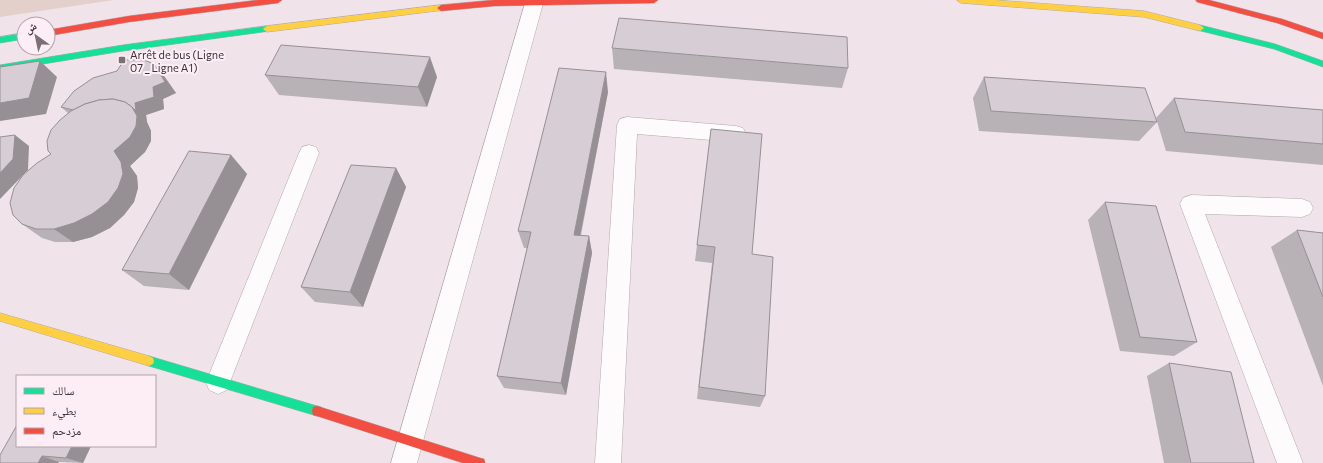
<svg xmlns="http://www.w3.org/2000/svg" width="1323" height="463" viewBox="0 0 1323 463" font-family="Commissioner,'Noto Naskh Arabic',sans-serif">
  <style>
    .green { fill: #e4d0ca }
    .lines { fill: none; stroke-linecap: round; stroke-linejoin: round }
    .street-casing { stroke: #b1a8ac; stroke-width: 1 }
    .fast-casing { stroke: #b1a8ac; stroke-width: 1 }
    .slow-casing { stroke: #b1a8ac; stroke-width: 1 }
    .jam-casing { stroke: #b1a8ac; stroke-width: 1 }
    .street { fill: #fdfbfc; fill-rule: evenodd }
    .fast { fill: #16e098; fill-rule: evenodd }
    .slow { fill: #ffcf43; fill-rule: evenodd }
    .jam { fill: #f24e42; fill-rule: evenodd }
    .wall { fill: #b8b1b6 }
    .shaded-wall { fill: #969094 }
    .building { fill: #d6ced4; stroke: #969094 }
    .poi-dot { fill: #7a7075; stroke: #fdeef5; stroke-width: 1.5 }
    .labels { text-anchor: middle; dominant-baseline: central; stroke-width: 4; stroke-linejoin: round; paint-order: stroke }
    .poi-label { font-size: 11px; fill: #3b3236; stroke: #fdeef5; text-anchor: start }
  </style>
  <rect width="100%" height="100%" fill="#f0e4ea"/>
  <path class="green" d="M0,0H114L0,17Z"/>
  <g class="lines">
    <defs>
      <g id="street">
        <path d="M526,0H544L417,463H391Z"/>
        <path d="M627,117L736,126L743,128L746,134L743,140L736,142L637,134L621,463H595L617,125L620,119Z"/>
        <path d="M309,145L316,147L319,153L230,382L227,390L218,394L209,390L206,382L299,153L302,147Z"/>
        <path d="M1191,195L1302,199L1310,202L1313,208L1310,214L1302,217L1205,214L1303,463H1277L1180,204L1183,198Z"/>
      </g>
      <g id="fast">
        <path d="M1200,25L1275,44L1323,61V67L1274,49L1197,30L1196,28Z"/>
        <path d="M267,26L271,29L270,31L123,51L0,71V65L123,45Z"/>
        <path d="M24,33V39L0,43V37Z"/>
        <path d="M149,356L317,406L321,407L322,411L321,415L317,416L149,366L145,364L144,361L145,358Z"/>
      </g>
      <g id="slow">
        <path d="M957,0H994L1144,11L1200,25L1204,28L1200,31L1144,17L961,3Z"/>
        <path d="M441,5L445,8L444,10L267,32L263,29L267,26Z"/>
        <path d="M0,313L149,356L153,358L154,361L153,364L149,366L0,321Z"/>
      </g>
      <g id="jam">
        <path d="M258,0H282L278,3L129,22L48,36V30L129,16Z"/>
        <path d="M494,0H658L654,3L494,6L441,11L437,8L441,5Z"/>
        <path d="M1196,0H1209L1282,19L1323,33V39L1277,23L1197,2Z"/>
        <path d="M317,406L480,458L484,459L485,463H463L317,416L313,415L312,411L313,407Z"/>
      </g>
    </defs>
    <use href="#street" class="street-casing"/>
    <use href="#fast" class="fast-casing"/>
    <use href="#slow" class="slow-casing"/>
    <use href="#jam" class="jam-casing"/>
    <use href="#street" class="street"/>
    <use href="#fast" class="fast"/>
    <use href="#slow" class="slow"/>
    <use href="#jam" class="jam"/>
  </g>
  <g class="wall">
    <path d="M612,48L848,68L842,88L614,69Z"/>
    <path d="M154,64L164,76L176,93L163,99L164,109L146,115L147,122L151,131V141L145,152L130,166L137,176L138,188L134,202L124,215L110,228L92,237L73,242H55L42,238L22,224L68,113L61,107Z"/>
    <path d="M265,75L437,77L427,107L279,95Z"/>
    <path d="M984,77L1157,122L1139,141L979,131L973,98Z"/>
    <path d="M608,92L581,235L589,236L592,253L566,395L504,388L497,376L527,248H524L518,231Z"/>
    <path d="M1174,98L1323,110V165L1166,151L1156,118Z"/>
    <path d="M711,129L752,254L765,396L760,407L697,399L712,263L695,261L697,245Z"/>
    <path d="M231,155L247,174L189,290L144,286L122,270Z"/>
    <path d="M396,168L406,187L363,307L315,302L301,287Z"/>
    <path d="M1105,202L1197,342L1174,356L1120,351L1088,220Z"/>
    <path d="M1297,230L1323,233V386L1271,247Z"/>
    <path d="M1169,363L1254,463H1164L1147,376Z"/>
    <path d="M17,446H91L83,463L59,462L58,463H0Z"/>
  </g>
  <g class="shaded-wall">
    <path d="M430,57L437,77L427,107L418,87Z"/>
    <path d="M40,61L57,77L46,114L0,121V103Z"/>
    <path d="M154,64L164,76L176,93L163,99L164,109L146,115L147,122L151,131V141L145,152L130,166L137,176L138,188L134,202L124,215L110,228L92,237L73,242L54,229L114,151L132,107L135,103L153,87Z"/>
    <path d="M606,72L608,92L577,252L574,235Z"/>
    <path d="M15,135L29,146L28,170L0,199V173Z"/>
    <path d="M231,155L247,174L189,290L169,274Z"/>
    <path d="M396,168L406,187L363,307L350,292Z"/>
    <path d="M589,236L592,253L566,395L561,383Z"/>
    <path d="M72,446H91L83,463L66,458Z"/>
    <path d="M42,456L59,462L58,463H38Z"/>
  </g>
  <g class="building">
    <path d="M619,18L847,37L848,68L612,48Z"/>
    <path d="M281,45L430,57L418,87L265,75Z"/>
    <path d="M124,60H144L154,64L165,82L153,87L154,97L135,103L136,111L132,107L125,102L113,99L99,100L85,104L73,110L61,107L74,91L93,78L117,71Z"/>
    <path d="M40,61L29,98L0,103V67Z"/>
    <path d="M559,68L606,72L574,235L589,236L561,383L497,376L531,232L518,231Z"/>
    <path d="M984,77L1145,88L1157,122L991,111Z"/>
    <path d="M1174,98L1323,110V144L1185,132Z"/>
    <path d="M113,99L125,102L132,107L137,116L136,126L130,137L114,151L121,162L123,174L118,188L108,202L92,214L74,223L54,229H36L22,224L13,215L10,203L14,188L23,175L37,163L51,154L48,151L47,141L51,130L60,120L71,111L85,104L99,100Z"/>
    <path d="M711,129L762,134L752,254L773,257L765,396L699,387L715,247L697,245Z"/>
    <path d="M15,135L13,159L0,173V137Z"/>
    <path d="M189,151L231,155L169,274L122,270Z"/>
    <path d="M351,165L396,168L350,292L301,287Z"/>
    <path d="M1105,202L1156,206L1197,342L1140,337Z"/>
    <path d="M1297,230L1323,233V297Z"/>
    <path d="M1169,363L1231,372L1254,463H1191Z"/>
    <path d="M17,425V446H72L66,458L42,456L38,463H0V455Z"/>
  </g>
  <rect class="poi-dot" x="118" y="56" width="8" height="8" rx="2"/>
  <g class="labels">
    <g class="poi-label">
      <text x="130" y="54">Arrêt de bus (Ligne<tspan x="130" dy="13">07 _ Ligne A1)</tspan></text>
    </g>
  </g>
  <rect x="16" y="375" width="140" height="72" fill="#fdeef5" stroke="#afa3a9"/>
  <rect x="24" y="388" width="20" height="6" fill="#16e098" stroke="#afa3a9"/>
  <text x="52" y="395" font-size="12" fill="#3b3236">سالك</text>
  <rect x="24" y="408" width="20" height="6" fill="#ffcf43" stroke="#afa3a9"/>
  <text x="52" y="415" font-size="12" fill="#3b3236">بطيء</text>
  <rect x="24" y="428" width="20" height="6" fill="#f24e42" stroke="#afa3a9"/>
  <text x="52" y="435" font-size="12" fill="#3b3236">مزدحم</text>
  <g transform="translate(36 36) rotate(327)"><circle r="19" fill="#fdeef5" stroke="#afa3a9"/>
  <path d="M0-3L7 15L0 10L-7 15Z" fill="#7a7075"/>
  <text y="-6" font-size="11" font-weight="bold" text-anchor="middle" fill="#3b3236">ش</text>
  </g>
</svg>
